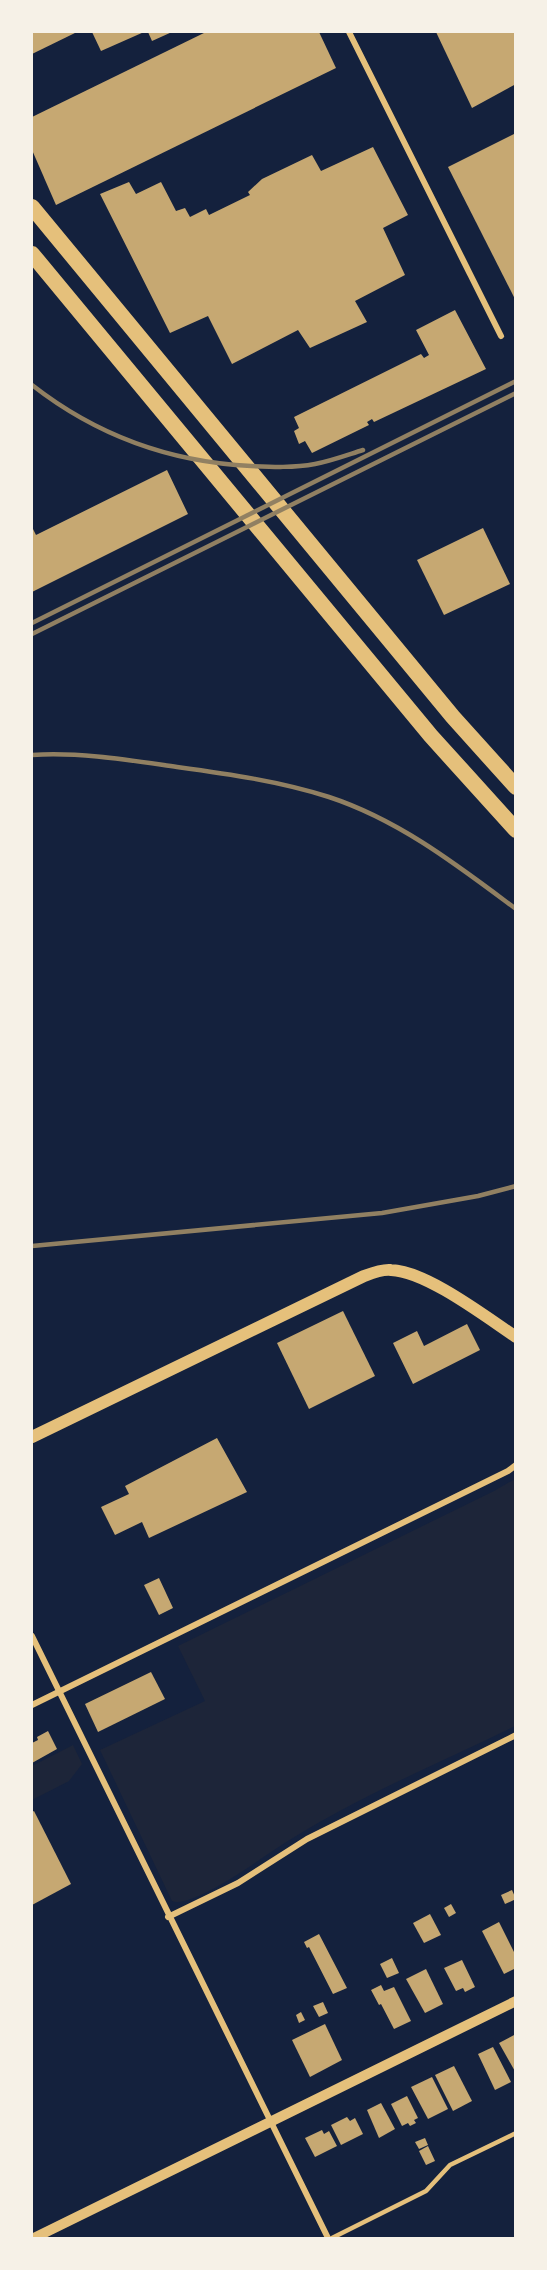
<svg xmlns="http://www.w3.org/2000/svg" width="547" height="2270" viewBox="0 0 547 2270" font-family="Overpass,sans-serif">
  <style>
    .green { fill: #1d2539 }
    .building { fill: #c6a872 }
    .lines { fill: none; stroke-linecap: round; stroke-linejoin: round }
    .service { stroke: #e5c07b; stroke-width: 4.5 }
    .minor { stroke: #e5c07b; stroke-width: 6 }
    .tertiary { stroke: #e5c07b; stroke-width: 10 }
    .secondary { stroke: #e5c07b; stroke-width: 12 }
    .trunk { stroke: #e5c07b; stroke-width: 16 }
    .rail { stroke: #918062; stroke-width: 4.5 }
  </style>
  <rect width="100%" height="100%" fill="#14213d"/>
  <g class="green">
    <path d="M515,1479V1726C433,1766 345,1802 268,1854C252,1865 190,1909 172,1901L100,1750L205,1701L178,1646L494,1491Z"/>
    <path d="M73,1745L82,1764L69,1781L32,1800V1766Z"/>
  </g>
  <g class="building">
    <path d="M32,32H77L32,54Z"/>
    <path d="M92,32H144L101,51Z"/>
    <path d="M148,32H172L152,41Z"/>
    <path d="M206,32H319L336,68L56,205L32,150V117Z"/>
    <path d="M436,32H516V84L472,108Z"/>
    <path d="M516,133V301L448,167Z"/>
    <path d="M373,147L408,215L383,228L405,275L355,301L367,322L310,348L298,330L232,364L208,316L170,333L100,194L129,182L136,194L161,182L176,211L185,208L190,217L206,209L209,215L250,195L248,192L262,179L312,155L321,171Z"/>
    <path d="M455,310L486,369L374,422L372,419L367,422L369,425L312,453L305,441L299,444L294,431L299,428L294,417L421,354L424,358L429,355L416,330Z"/>
    <path d="M167,470L188,514L32,592V527L36,535Z"/>
    <path d="M483,528L510,584L444,615L417,560Z"/>
    <path d="M343,1311L375,1376L309,1409L277,1343Z"/>
    <path d="M467,1324L480,1350L413,1384L393,1343L417,1331L424,1346Z"/>
    <path d="M217,1438L247,1492L149,1538L142,1522L115,1535L101,1507L129,1494L125,1486Z"/>
    <path d="M159,1578L173,1608L159,1615L144,1585Z"/>
    <path d="M151,1672L165,1699L98,1732L85,1704Z"/>
    <path d="M48,1731L57,1749L32,1763V1743L38,1740L37,1737Z"/>
    <path d="M34,1811L71,1884L32,1905V1812Z"/>
    <path d="M512,1890L516,1899L505,1904L501,1895Z"/>
    <path d="M451,1904L456,1913L449,1917L444,1908Z"/>
    <path d="M430,1914L441,1935L424,1943L413,1923Z"/>
    <path d="M499,1922L516,1956V1968L504,1974L482,1931Z"/>
    <path d="M319,1934L347,1988L333,1994L309,1947L307,1948L304,1942Z"/>
    <path d="M392,1958L399,1973L387,1978L380,1964Z"/>
    <path d="M462,1960L475,1987L465,1992L463,1988L456,1991L444,1968Z"/>
    <path d="M426,1969L443,2004L425,2013L406,1979Z"/>
    <path d="M381,1985L384,1991L394,1987L411,2021L394,2029L381,2004L379,2005L371,1990Z"/>
    <path d="M323,2002L328,2013L319,2017L313,2006Z"/>
    <path d="M301,2012L305,2020L299,2023L296,2015Z"/>
    <path d="M325,2024L342,2060L310,2077L292,2040Z"/>
    <path d="M516,2034V2073L499,2043Z"/>
    <path d="M493,2047L511,2082L495,2090L478,2054Z"/>
    <path d="M454,2066L472,2101L453,2111L435,2075Z"/>
    <path d="M432,2077L448,2109L428,2119L411,2087Z"/>
    <path d="M407,2096L418,2118L414,2120L416,2123L410,2126L408,2123L402,2126L391,2104Z"/>
    <path d="M381,2103L395,2129L379,2138L367,2110Z"/>
    <path d="M347,2117L350,2121L355,2118L363,2134L341,2145L331,2125Z"/>
    <path d="M322,2130L324,2134L329,2131L337,2146L315,2157L305,2138Z"/>
    <path d="M425,2138L428,2145L419,2149L415,2142Z"/>
    <path d="M428,2146L435,2161L426,2165L419,2151Z"/>
  </g>
  <g class="lines">
    <path class="service" d="M332,2238L426,2191L450,2165L516,2133"/>
    <g class="minor">
      <path d="M349,32L501,336"/>
      <path d="M32,1636L328,2238"/>
      <path d="M32,1705L508,1471L516,1465"/>
      <path d="M168,1917L238,1883L307,1839L516,1735"/>
    </g>
    <path class="tertiary" d="M34,2238L516,2001"/>
    <path class="secondary" d="M32,1437L364,1276C372,1273 382,1269 391,1270C426,1271 486,1317 516,1337"/>
    <g class="trunk">
      <path d="M32,207L453,717L516,787"/>
      <path d="M32,254L431,736L516,830"/>
    </g>
    <g class="rail">
      <path d="M32,385C96,435 170,462 251,466C272,467 294,468 315,464C331,461 347,455 363,450"/>
      <path d="M32,623L516,381"/>
      <path d="M32,634L516,393"/>
      <path d="M32,755C81,752 128,760 177,767C228,774 279,781 329,797C399,820 457,865 516,909"/>
      <path d="M32,1246L382,1213L478,1196L516,1186"/>
    </g>
  </g>
  <rect width="547" height="2270" fill="none" stroke="#f6f1e7" stroke-width="66"/>
</svg>
